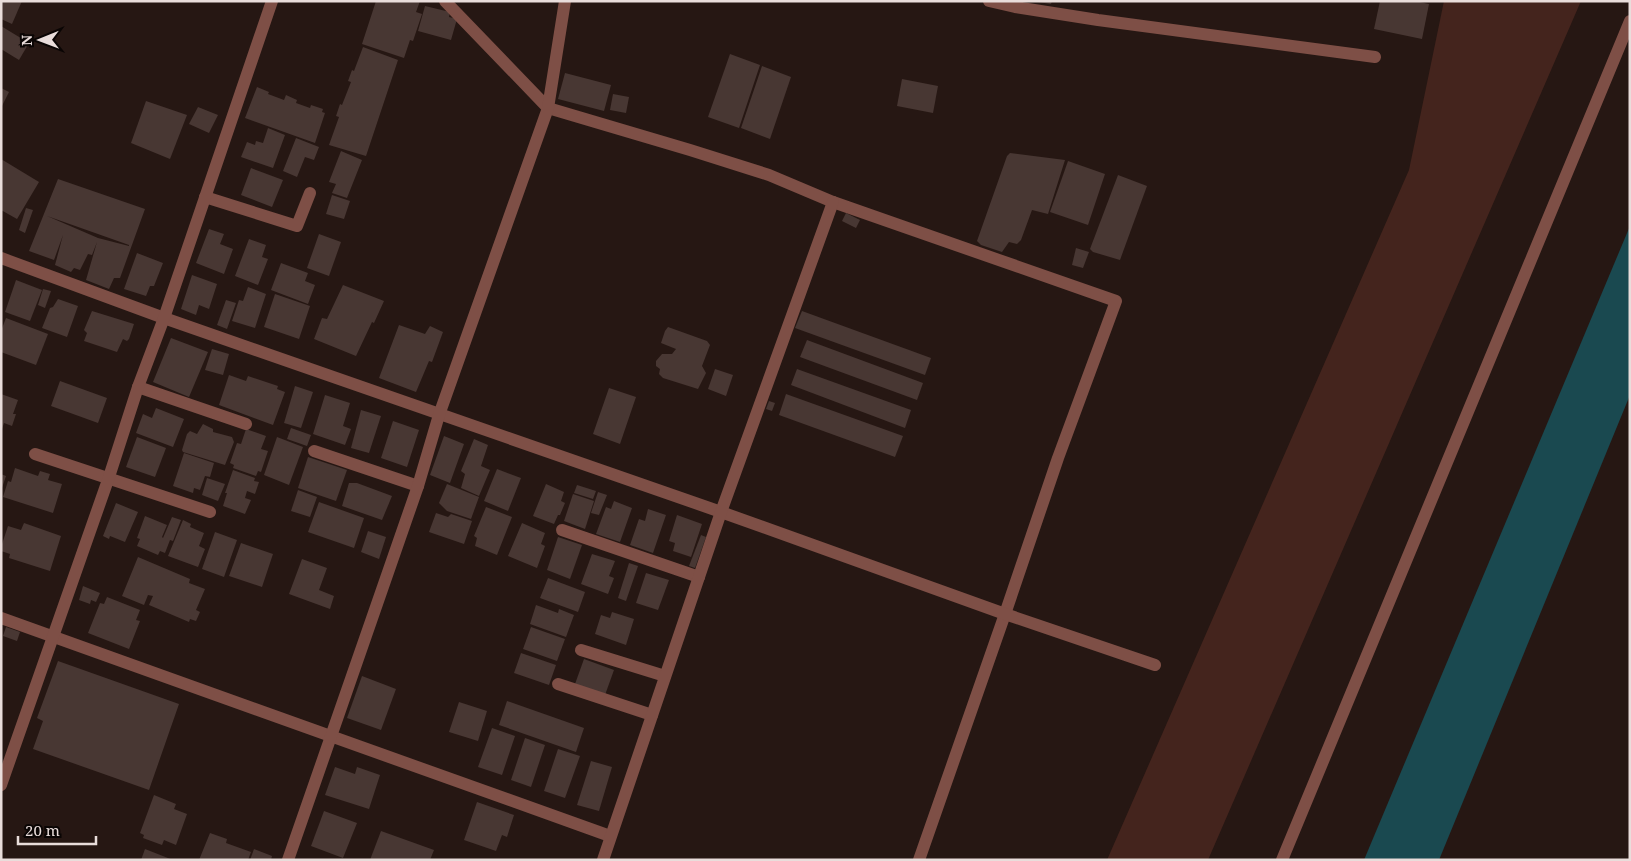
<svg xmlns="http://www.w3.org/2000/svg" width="1631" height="861" viewBox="0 0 1631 861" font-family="'Noto Serif',serif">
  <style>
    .green { fill: #44241d }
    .water { fill: #1a4950 }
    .building { fill: #483733; fill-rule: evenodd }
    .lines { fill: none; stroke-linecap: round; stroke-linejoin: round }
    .service { stroke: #7e4f46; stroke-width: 12 }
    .minor { stroke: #7e4f46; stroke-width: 12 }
    .tertiary { stroke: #7e4f46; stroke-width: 12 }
  </style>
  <rect width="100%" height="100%" fill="#261713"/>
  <path class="green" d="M1444,1H1581L1208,860H1107L1409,170Z"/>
  <path class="water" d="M1630,226V395L1439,860H1364Z"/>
  <g class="building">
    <path d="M1,1H22L12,24L1,19Z"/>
    <path d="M376,1H420L416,12L422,14L413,41L410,40L404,58L362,44Z"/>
    <path d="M1038,1H1052L1051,4L1038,2Z"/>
    <path d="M1380,1H1415L1429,4L1422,39L1374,29Z"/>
    <path d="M425,6L450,12L449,17L457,19L451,40L418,31Z"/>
    <path d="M1,26L29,43L19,60L1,49Z"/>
    <path d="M363,47L398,60L366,156L329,145L339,117L336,116L340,104L342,105L351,82L348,81L352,70L354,71Z"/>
    <path d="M730,54L760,65L739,128L708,117Z"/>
    <path d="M762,66L791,77L770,139L741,128Z"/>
    <path d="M565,73L611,85L604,111L558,99Z"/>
    <path d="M902,79L938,86L933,113L897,106Z"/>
    <path d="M257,87L269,92L268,94L284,100L286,95L297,100L296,103L310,108L311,105L323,109L322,112L325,113L315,143L245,118Z"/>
    <path d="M1,88L9,92L1,108Z"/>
    <path d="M613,94L629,97L626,113L610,110Z"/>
    <path d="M146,101L187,115L170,159L131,143Z"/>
    <path d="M198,107L218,115L209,133L189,124Z"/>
    <path d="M268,128L285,135L273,168L241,157L247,142L255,145L256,141L263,143Z"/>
    <path d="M296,138L319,147L314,160L305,157L297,177L283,171Z"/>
    <path d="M341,151L362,160L347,198L332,193L336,184L329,182Z"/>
    <path d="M1010,153L1065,160L1048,214L1032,210L1021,240L1017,244L1009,242L1002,252L981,245L977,241L1007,156Z"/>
    <path d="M1,159L39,182L17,219L1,210Z"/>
    <path d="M1068,161L1105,174L1088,225L1050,212Z"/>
    <path d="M251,168L283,180L272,207L241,195Z"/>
    <path d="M1118,175L1147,186L1120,260L1093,252L1090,249Z"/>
    <path d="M58,179L145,209L120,278H114L109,289L86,280L97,242L92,255L88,254L80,270L74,268L71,272L55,265L63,235L54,260L29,251ZM47,216L129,245V246L98,238Z"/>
    <path d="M332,195L350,201L344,219L326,214Z"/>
    <path d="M26,208L33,210L25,233L19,230Z"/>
    <path d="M846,213L860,220L856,228L842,221Z"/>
    <path d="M209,229L224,234L220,244L233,249L224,274L196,263Z"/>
    <path d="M319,234L341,242L329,276L307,268Z"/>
    <path d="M249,239L266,245L262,257L268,259L258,285L235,276Z"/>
    <path d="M1076,248L1089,252L1083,268L1072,265Z"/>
    <path d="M137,253L163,263L154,286H150L146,296L124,289Z"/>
    <path d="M281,263L308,273L305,281L315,285L308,304L271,290Z"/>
    <path d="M192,275L217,284L209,309L199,305L196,315L181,309Z"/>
    <path d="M16,280L42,290L30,321L5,312Z"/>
    <path d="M343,285L384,301L374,323L372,322L356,356L314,339L322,318L327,319Z"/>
    <path d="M248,287L266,294L255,328L232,321L239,300L243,301Z"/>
    <path d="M43,289L51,291L45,308L38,305Z"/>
    <path d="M275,294L310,306L299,339L264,327Z"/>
    <path d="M58,299L78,306L67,337L42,328L50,308L53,307Z"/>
    <path d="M226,300L236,303L227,329L217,325Z"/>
    <path d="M92,311L134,324L129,339L127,341L123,339L117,352L84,341L87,333L84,330Z"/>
    <path d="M802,311L931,358L925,375L795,328Z"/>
    <path d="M6,318L48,334L36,365L1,352V331Z"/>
    <path d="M399,325L425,334L430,326L443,332L432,362L429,361L416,392L379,378Z"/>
    <path d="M668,327L707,341L710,345L702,366L706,373L698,389L663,378L659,374L660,369L656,366V361L662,354H672L676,349L661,343L665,331Z"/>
    <path d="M171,338L208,352L189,397L153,382Z"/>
    <path d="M807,340L923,383L917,400L800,357Z"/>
    <path d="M212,349L229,354L223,375L205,370Z"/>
    <path d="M715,369L733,375L726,396L708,389Z"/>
    <path d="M797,369L911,410L905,428L791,385Z"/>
    <path d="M229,375L246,381L248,376L278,386L277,389L285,392L273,425L219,405Z"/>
    <path d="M60,381L107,398L98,423L51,406Z"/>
    <path d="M295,386L313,392L301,428L284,423Z"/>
    <path d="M609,388L636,397L620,444L593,434Z"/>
    <path d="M1,394L18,400L13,414H16L12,426L4,423L2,429Z"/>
    <path d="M786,394L903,436L895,457L779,415Z"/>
    <path d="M325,395L350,403L343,426L351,429L345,445L313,434Z"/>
    <path d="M769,401L775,403L772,411L766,409Z"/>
    <path d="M156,408L184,419L173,447L136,433L143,414L152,418Z"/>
    <path d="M361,410L381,416L369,453L351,448Z"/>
    <path d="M393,421L419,430L407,467L381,458Z"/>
    <path d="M203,424L213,429V432L232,437L234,442L225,465L183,452L182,450L187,434L190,431L197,434Z"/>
    <path d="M291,428L311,435L307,446L287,439Z"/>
    <path d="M246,429L266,436L261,449L268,451L261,472L258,471L256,476L233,468L234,465L230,463L237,443L241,444Z"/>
    <path d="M444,436L464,444L450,483L430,475Z"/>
    <path d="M137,437L166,448L155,477L126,467Z"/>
    <path d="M277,437L303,447L289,485L264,475Z"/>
    <path d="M474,439L488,445L481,466L490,470L479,496L461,488L465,474L461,471Z"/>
    <path d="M184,453L214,463L210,477L205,476L200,490L194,488L193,493L173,486Z"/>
    <path d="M308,457L347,470L336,501L298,488Z"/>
    <path d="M15,468L38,476L40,471L50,474L48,480L62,484L53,513L3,497L8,481L11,482Z"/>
    <path d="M497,469L521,478L508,511L484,501Z"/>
    <path d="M233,470L255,478L254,481L259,482L255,494L247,491L245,498L251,500L245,514L223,506L227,493H225Z"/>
    <path d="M1,474L6,476L2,488H1Z"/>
    <path d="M207,478L225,484L218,501L202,495Z"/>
    <path d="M349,483H357L392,496L382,520L342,506Z"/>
    <path d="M447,484L479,497L471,519L447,511L439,503Z"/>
    <path d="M546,484L564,492L561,501L565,503L560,515H558L554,524L533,516Z"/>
    <path d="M577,485L596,491L593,499L574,493Z"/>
    <path d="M298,490L317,497L310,517L291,511Z"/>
    <path d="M598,492L607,495L599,515L591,513Z"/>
    <path d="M573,494L594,501L585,529L564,521Z"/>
    <path d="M614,501L632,508L620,542L596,534L606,507L611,509Z"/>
    <path d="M319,502L364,518L354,548L308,532Z"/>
    <path d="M116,503L138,512L125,542L110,536L109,539L103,536Z"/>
    <path d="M486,507L512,517L497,555L475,546L477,538L474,536Z"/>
    <path d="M648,509L666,515L653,553L630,545L639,519L645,521Z"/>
    <path d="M436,513L448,517L451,514L472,521L464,544L429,532Z"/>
    <path d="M677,515L702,524L691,557L673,551L675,543L669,541Z"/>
    <path d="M145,516L167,525L162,537L163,538L172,517L181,520L173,541L170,540L165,553L160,551L158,555L137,546L140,539L137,538Z"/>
    <path d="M183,520L191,524L190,527L204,533L199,546L205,549L198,567L168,556Z"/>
    <path d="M24,523L61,536L50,571L9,558L10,554L1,551V547L8,526L21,530Z"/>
    <path d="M522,523L545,533L541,544L545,546L537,568L508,556Z"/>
    <path d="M368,531L386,537L379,559L361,552Z"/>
    <path d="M215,532L237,540L224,577L202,569Z"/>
    <path d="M701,535L706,537L695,568L689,566Z"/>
    <path d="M558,537L582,545L570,579L547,570Z"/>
    <path d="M241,543L273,554L262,587L229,576Z"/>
    <path d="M592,554L615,561L609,576L614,578L608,594L581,584Z"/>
    <path d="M138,557L190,579L189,583L205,589L196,610L200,612L196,621L190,619L189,622L149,605L153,596L148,595L144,605L122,596Z"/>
    <path d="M302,559L327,568L319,590L334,596L330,609L289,594Z"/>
    <path d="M629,563L638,566L626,601L618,598Z"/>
    <path d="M646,573L669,580L658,610L636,603Z"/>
    <path d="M548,578L585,592L578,612L540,598Z"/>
    <path d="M83,586L100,593L96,602L91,600L90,604L79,600Z"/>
    <path d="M107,597L140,610L136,620L140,621L129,649L88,633L100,603L104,604Z"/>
    <path d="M536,605L558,613L559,609L574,615L566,637L530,624Z"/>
    <path d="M612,612L634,619L626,645L595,634L601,615L610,618Z"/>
    <path d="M6,627L20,632L17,641L3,636Z"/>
    <path d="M531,627L565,639L557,661L523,649Z"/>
    <path d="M521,653L556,665L549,685L514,673Z"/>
    <path d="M584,659L614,670L605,695L575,684Z"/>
    <path d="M58,661L179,704L149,790L33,749L43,721L37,718Z"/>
    <path d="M362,676L396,689L381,730L347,718Z"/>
    <path d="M507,701L584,728L576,752L499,725Z"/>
    <path d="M459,702L487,711L478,741L449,732Z"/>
    <path d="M492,728L515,736L502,775L478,767Z"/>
    <path d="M525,738L545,745L531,787L511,780Z"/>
    <path d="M558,749L580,756L565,798L544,791Z"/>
    <path d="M591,761L612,767L599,811L577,805Z"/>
    <path d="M335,767L355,774L357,767L380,775L369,809L325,795Z"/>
    <path d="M154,795L176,804L174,809L187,814L176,845L164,840L162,845L143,838L144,835L140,833Z"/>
    <path d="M477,802L514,815L507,837L502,835L496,851L464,840Z"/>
    <path d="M324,811L357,823L343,858L311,846Z"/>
    <path d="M381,831L434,850L430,860H370Z"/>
    <path d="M210,833L227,839L226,843L251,852L248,860H199Z"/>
    <path d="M145,849L173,860H141Z"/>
    <path d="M254,849L272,856L271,860H250Z"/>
  </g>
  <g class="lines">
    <g class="service">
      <path d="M205,197L297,226L310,193"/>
      <path d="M562,530L699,577"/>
      <path d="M581,650L665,676"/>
      <path d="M558,684L652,715"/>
    </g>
    <g class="minor">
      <path d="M445,1L548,108L690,150L769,175L833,202L1116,301L1058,458L1005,614L919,860"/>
      <path d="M989,1L1015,7L1098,20L1375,57"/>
      <path d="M1,258L164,318L721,512L1005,614L1155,665"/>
      <path d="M138,387L246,424"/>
      <path d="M314,451L418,486"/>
      <path d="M35,454L210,512"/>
      <path d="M1,618L610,836"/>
      <path d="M1,785L109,477L138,387L164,318L272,1"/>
      <path d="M288,860L418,486L439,415L548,108L565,1"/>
      <path d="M603,860L721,512L833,202"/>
    </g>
    <path class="tertiary" d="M1282,860L1630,21"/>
  </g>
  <rect width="1631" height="861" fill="none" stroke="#e9dddb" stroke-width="5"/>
  <g transform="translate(40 40) rotate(269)" stroke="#0a0504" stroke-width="4" paint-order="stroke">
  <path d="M0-4L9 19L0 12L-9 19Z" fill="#e9dddb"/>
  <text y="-8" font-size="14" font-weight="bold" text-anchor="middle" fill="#e9dddb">N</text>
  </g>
  <path d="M18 836v8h78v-8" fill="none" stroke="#e9dddb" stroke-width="2.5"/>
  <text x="25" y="836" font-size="15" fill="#e9dddb" stroke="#0a0504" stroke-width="4" paint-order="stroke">20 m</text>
</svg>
